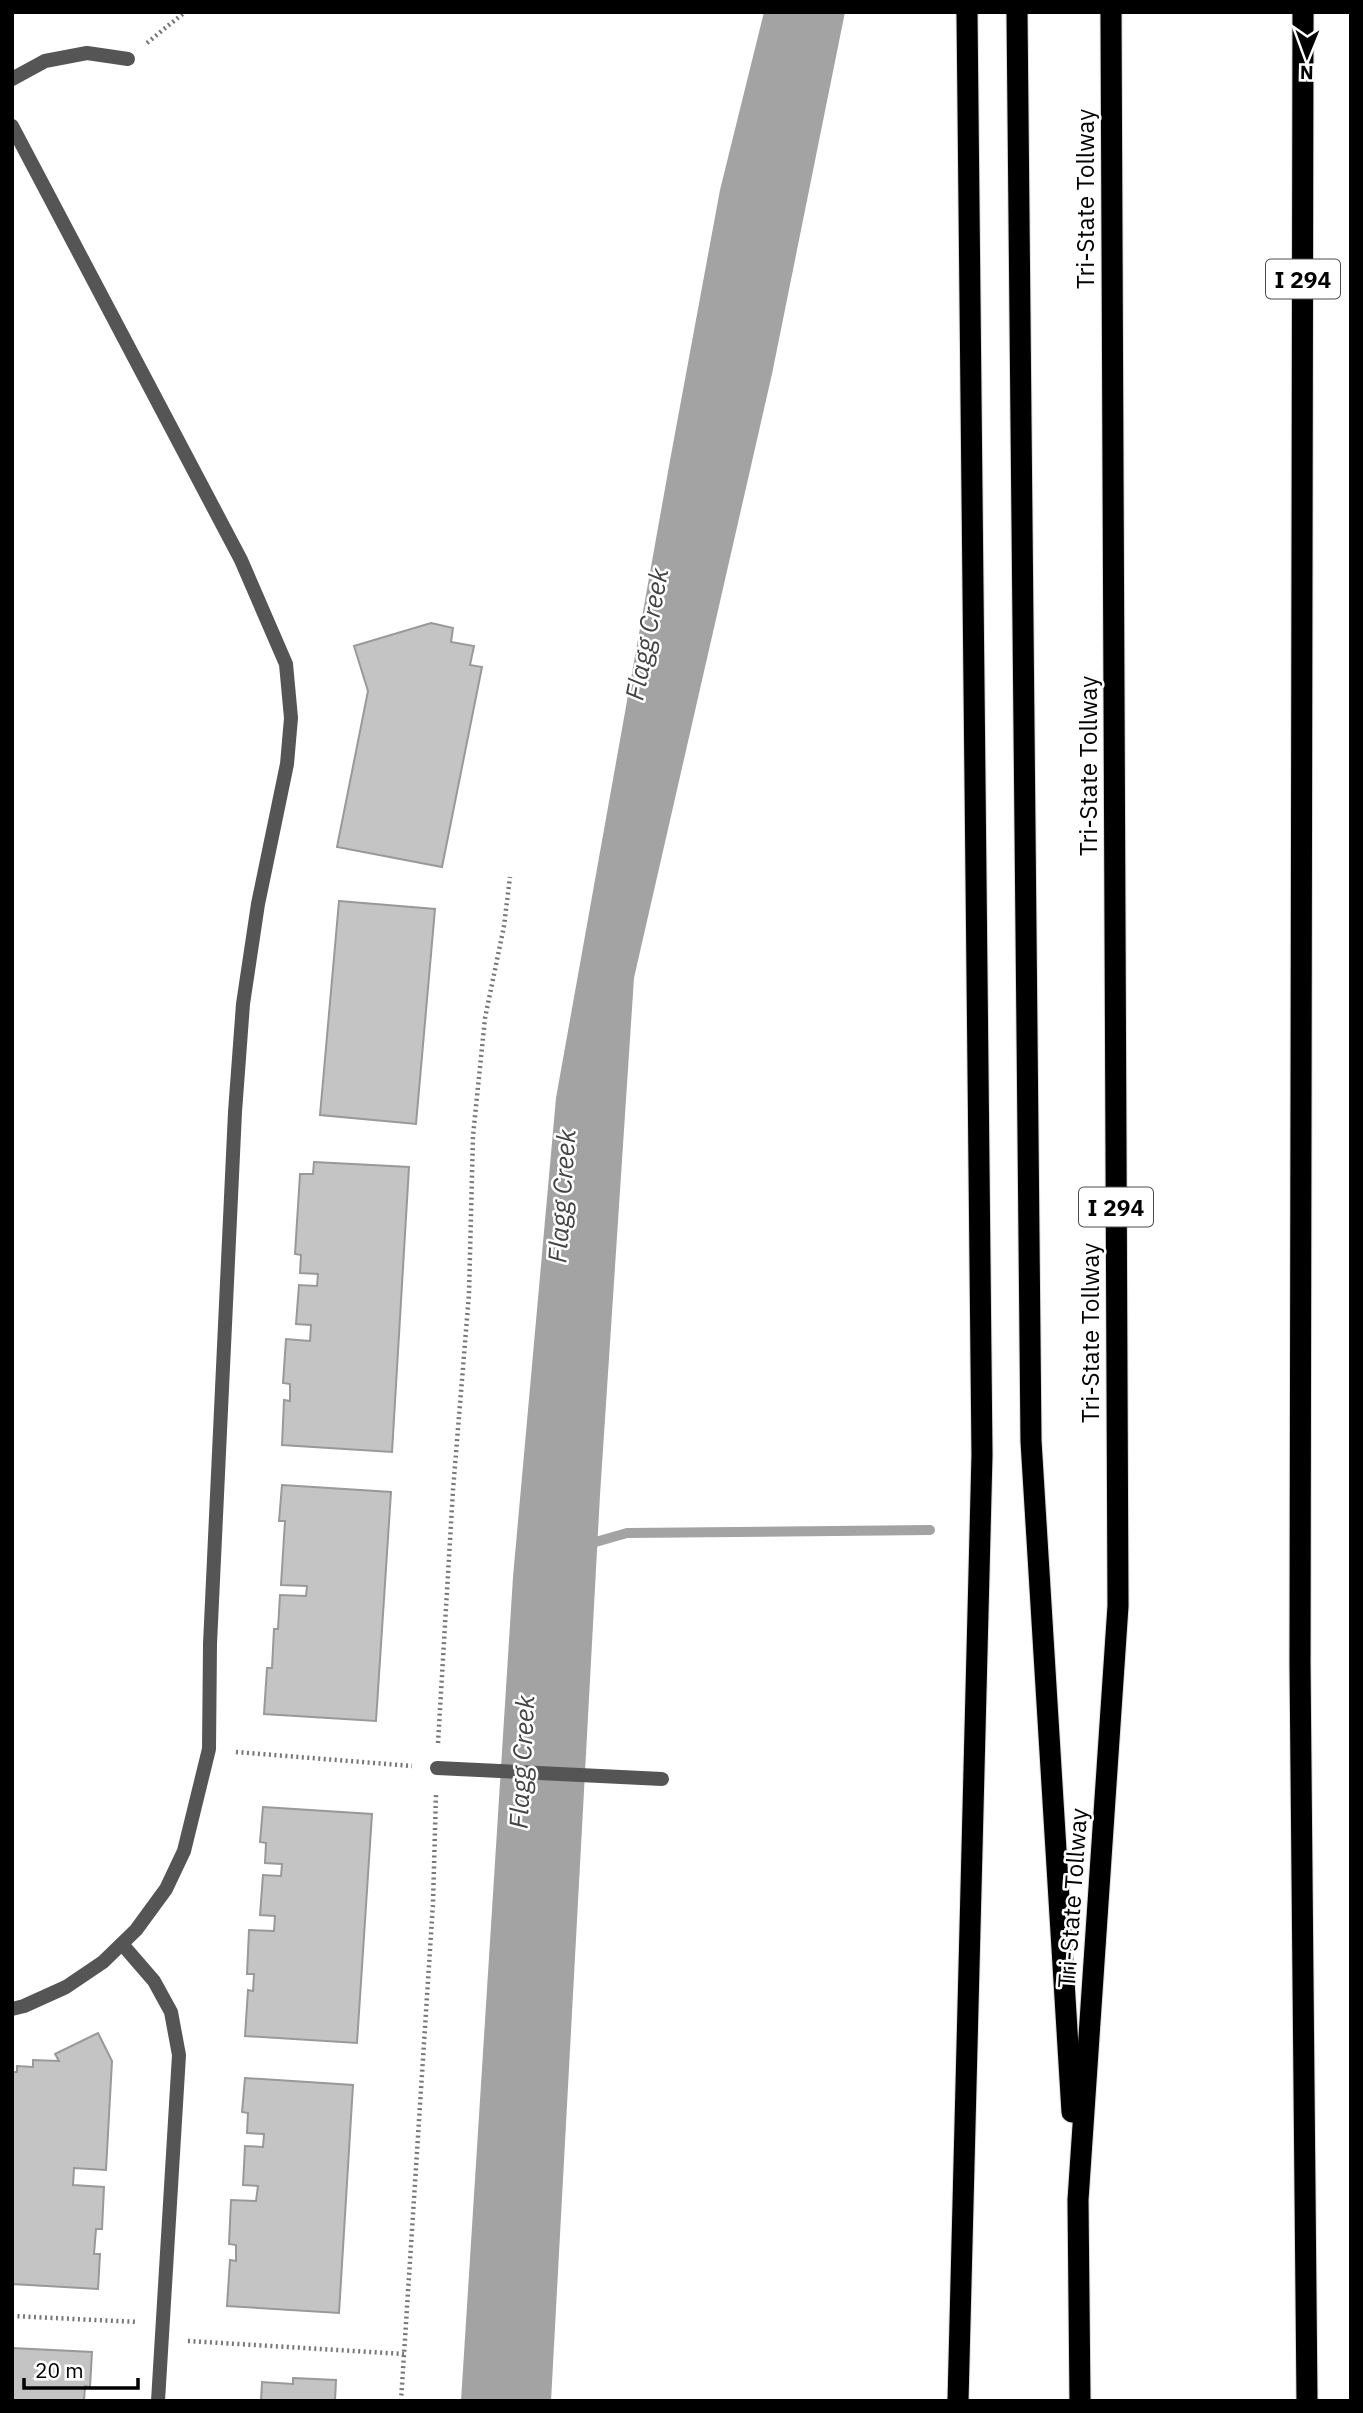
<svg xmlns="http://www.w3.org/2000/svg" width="1363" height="2413" viewBox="0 0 1363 2413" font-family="'IBM Plex Sans',sans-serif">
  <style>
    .water { fill: #a3a3a3 }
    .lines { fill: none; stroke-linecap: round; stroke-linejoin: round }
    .stream { stroke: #a3a3a3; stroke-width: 10 }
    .building { fill: #c4c4c4; stroke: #999; stroke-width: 2 }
    .motorway-casing { stroke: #dbdbdb; stroke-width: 23 }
    .path { stroke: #777; stroke-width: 4.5; stroke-dasharray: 2 3.5; stroke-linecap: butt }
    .service { stroke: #555; stroke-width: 14 }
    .minor { stroke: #555; stroke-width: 14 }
    .motorway { stroke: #000; stroke-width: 21 }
    .labels { text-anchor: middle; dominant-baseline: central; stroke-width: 5; stroke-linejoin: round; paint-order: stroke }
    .shield { fill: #fff; stroke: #4c4c4c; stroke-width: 2 }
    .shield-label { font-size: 23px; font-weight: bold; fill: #000 }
    .street-label { font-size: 24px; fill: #000; stroke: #fff }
    .water-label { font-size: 26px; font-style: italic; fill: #444; stroke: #fff }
  </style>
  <rect width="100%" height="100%" fill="#fff"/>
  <path class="water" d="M764,12H845L772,374L634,978L600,1495L551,2401H461L513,1577L556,1098L671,455L720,190Z"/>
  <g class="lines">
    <path class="stream" d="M585,1545L627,1533L930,1530"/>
  </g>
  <g class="building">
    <path d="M431,623L453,628L451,642L474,646L470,665L482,667L442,867L337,847L368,691L354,646Z"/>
    <path d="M339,901L435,909L416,1124L320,1115Z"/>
    <path d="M314,1162L409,1167L392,1452L282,1445L284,1400L290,1401V1384L283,1383L286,1339L310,1341L311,1325L296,1324L299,1285L317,1286L318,1274L300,1273L301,1255L295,1254L300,1174H313Z"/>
    <path d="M282,1485L391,1492L376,1721L264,1714L267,1668H272L274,1629H278L280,1595L306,1596L307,1586L281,1585L285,1521H279Z"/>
    <path d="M263,1807L372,1814L357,2043L245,2036L248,1990L253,1991L254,1974H247L249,1930L274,1931L275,1916L260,1915L263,1875L281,1876L282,1864L265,1863L266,1843L260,1842Z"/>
    <path d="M98,2033L112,2061L106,2170L74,2168L73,2185L104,2187L102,2229H96L94,2254H100L98,2289L12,2284V2072H17V2066L33,2067V2060L59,2061L55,2054Z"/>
    <path d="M245,2078L353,2085L339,2313L227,2306L230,2260L236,2261V2245L229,2244L231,2200L256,2201L258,2186L243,2185L245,2146L263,2147L264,2134L247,2133L248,2113L242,2112Z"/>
    <path d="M12,2348L92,2352L90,2387L85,2386L84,2401H12Z"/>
    <path d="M293,2378L336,2380L335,2401H261L262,2382L293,2384Z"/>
  </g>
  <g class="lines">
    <defs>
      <g id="motorway">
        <path d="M1017,12L1031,1441L1072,2112"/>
        <path d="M1303,12L1300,1663L1307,2401"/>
        <path d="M958,2401L982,1455L967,12"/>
        <path d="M1080,2401L1078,2200L1118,1606L1111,12"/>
      </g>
    </defs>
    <use href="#motorway" class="motorway-casing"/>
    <g class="path">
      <path d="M147,43L185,12"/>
      <path d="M438,1743L453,1490L469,1294L473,1136L485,1018L504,926L510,877"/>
      <path d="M236,1752L412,1766"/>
      <path d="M12,2316L138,2322"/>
      <path d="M188,2341L404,2354"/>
      <path d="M401,2401L433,1903L436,1794"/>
    </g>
    <path class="service" d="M437,1768L662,1779"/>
    <g class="minor">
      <path d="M12,79L45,61L87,53L128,59"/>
      <path d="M12,126L241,560L286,664L291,718L287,764L258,904L243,1004L235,1112L210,1644L209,1749L184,1851L166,1889L136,1930L103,1962L66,1987L24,2006L12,2009"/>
      <path d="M122,1944L154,1981L171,2012L179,2055L158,2401"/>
    </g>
    <use href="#motorway" class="motorway"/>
  </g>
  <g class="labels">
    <g class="shield">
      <rect x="1266" y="259.5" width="74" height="39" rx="5"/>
      <rect x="1079" y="1187.5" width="74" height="39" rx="5"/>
    </g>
    <g class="shield-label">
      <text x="1303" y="279">I 294</text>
      <text x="1116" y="1207">I 294</text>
    </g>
    <g class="street-label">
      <text transform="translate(1085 199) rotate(-90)">Tri-State Tollway</text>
      <text transform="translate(1088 766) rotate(-90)">Tri-State Tollway</text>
      <text transform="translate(1090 1333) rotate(-90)">Tri-State Tollway</text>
      <text transform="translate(1072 1898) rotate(-86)">Tri-State Tollway</text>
    </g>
    <g class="water-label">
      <text transform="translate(646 634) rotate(-79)">Flagg Creek</text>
      <text transform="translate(561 1196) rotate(-86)">Flagg Creek</text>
      <text transform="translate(521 1762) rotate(-87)">Flagg Creek</text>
    </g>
  </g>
  <rect width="1363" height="2413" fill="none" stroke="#000000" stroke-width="28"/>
  <g transform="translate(1307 56) rotate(181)" stroke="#ffffff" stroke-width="5" paint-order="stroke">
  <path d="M0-5L12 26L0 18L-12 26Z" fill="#000000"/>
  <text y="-10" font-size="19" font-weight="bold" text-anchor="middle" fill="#000000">N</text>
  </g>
  <path d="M24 2378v10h114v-10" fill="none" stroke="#000000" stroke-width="3.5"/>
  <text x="35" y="2378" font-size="21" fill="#000000" stroke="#ffffff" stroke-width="5" paint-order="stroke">20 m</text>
</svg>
